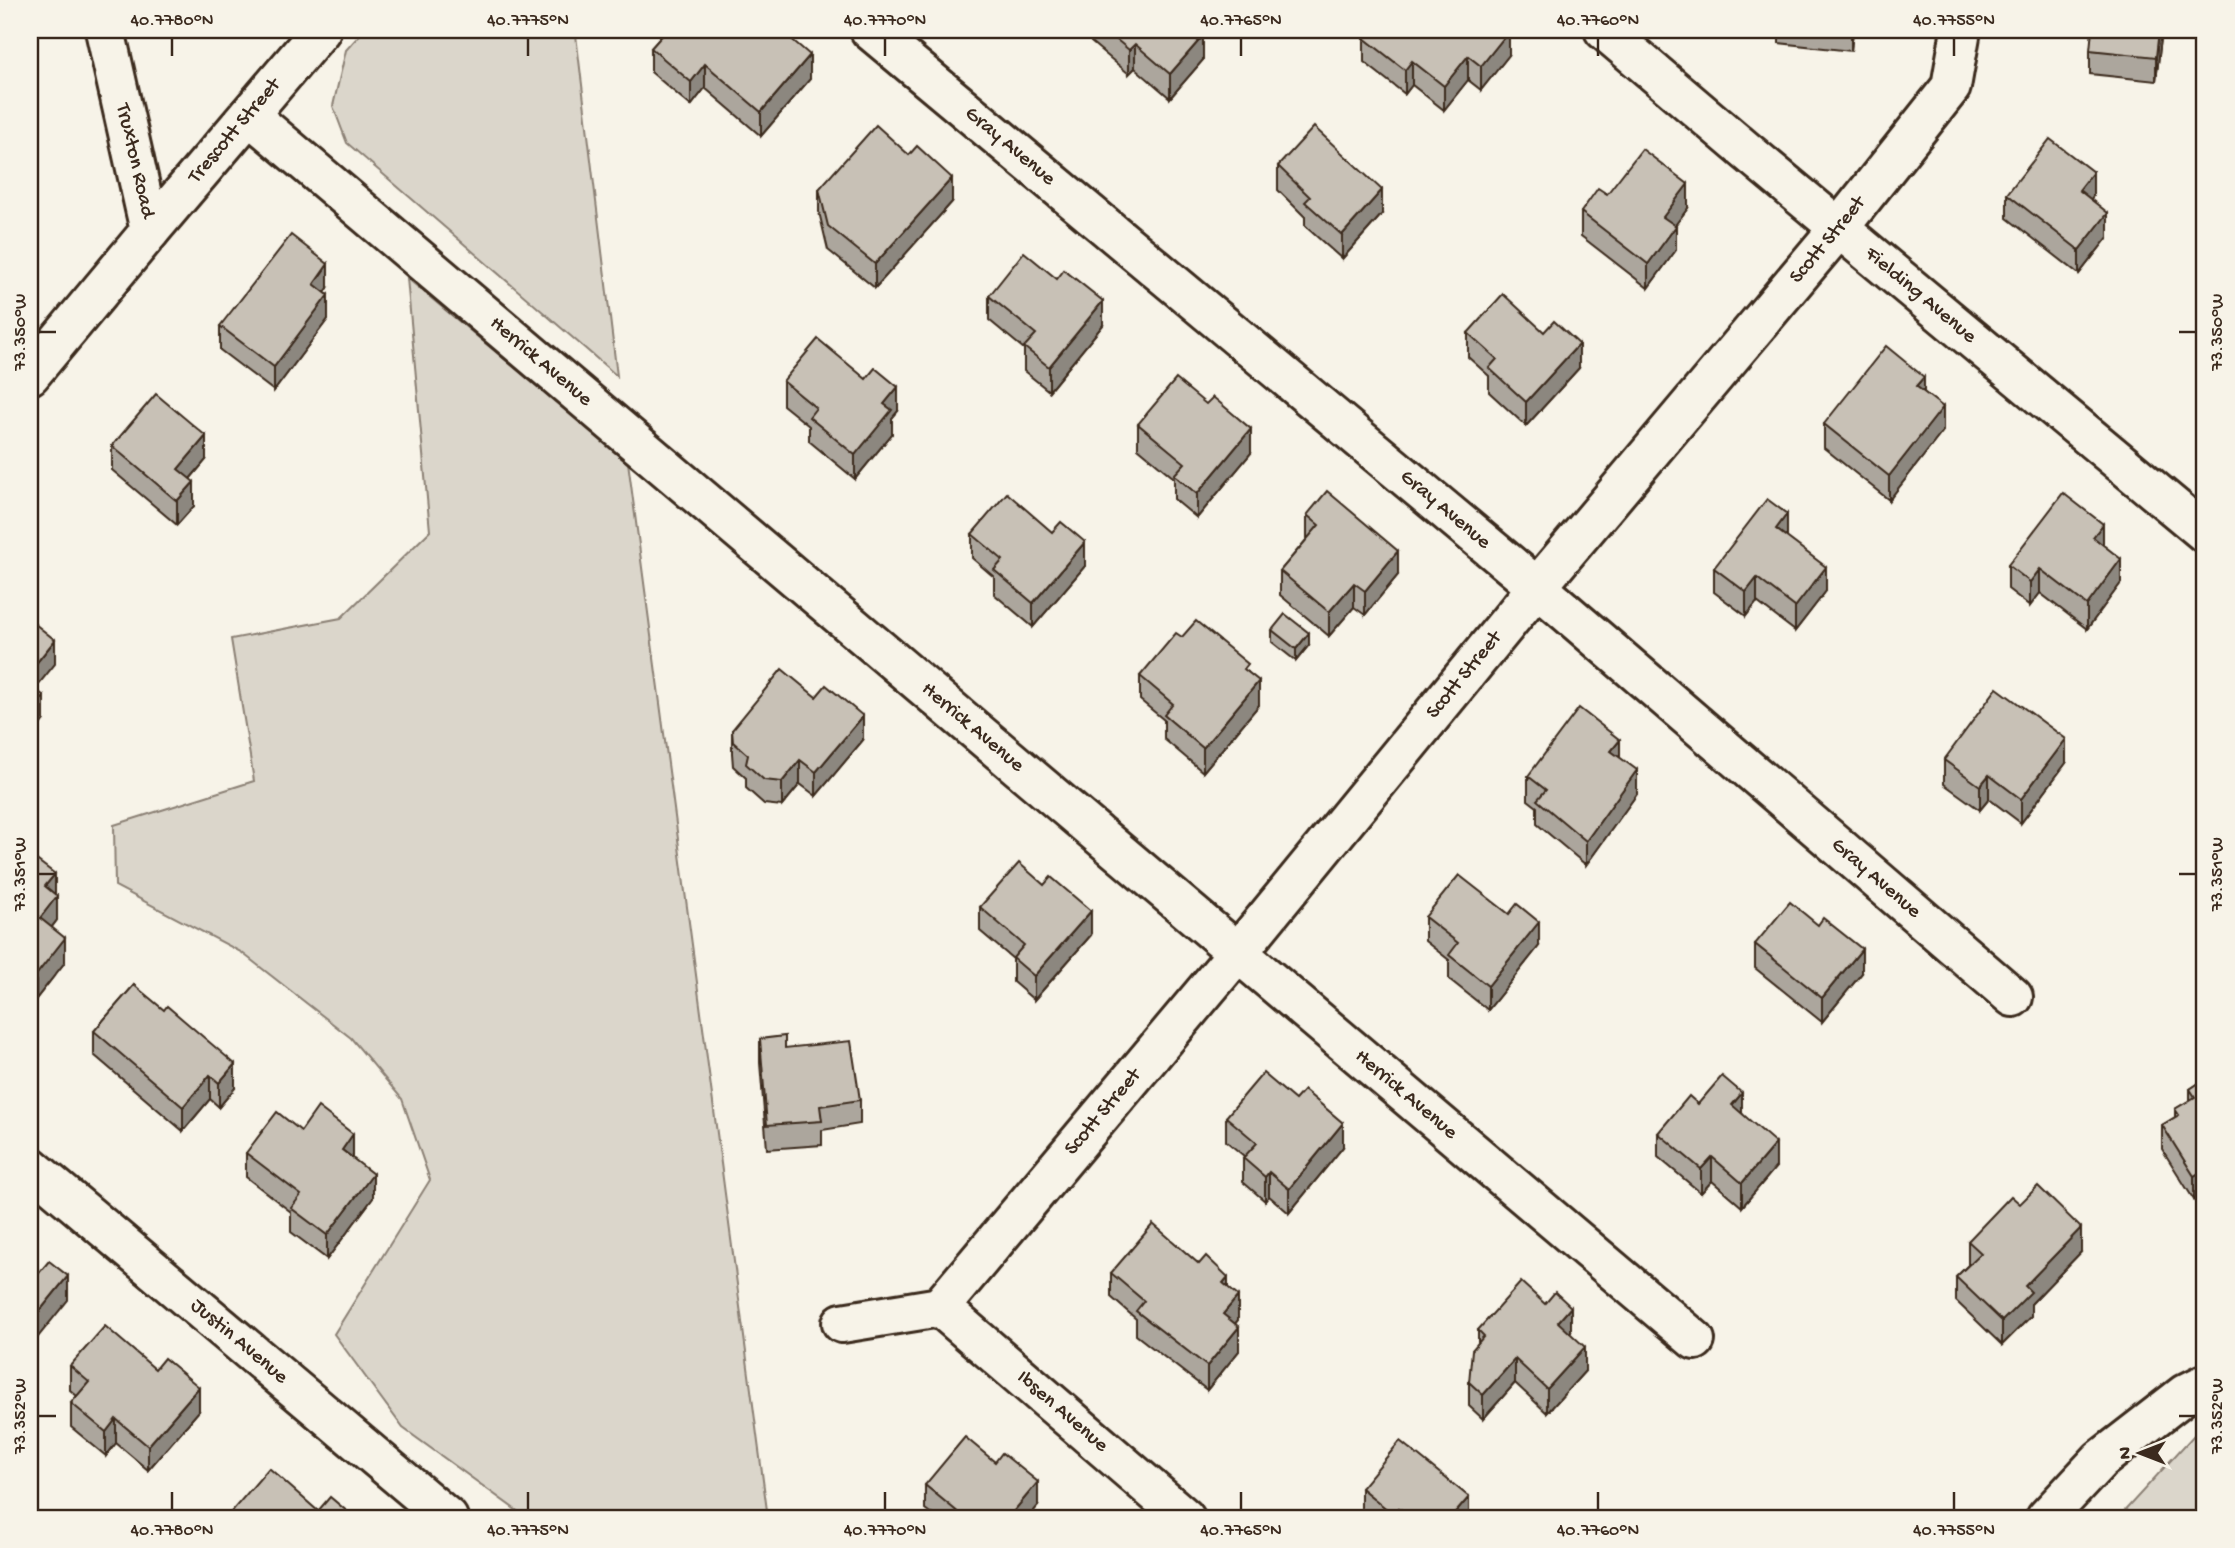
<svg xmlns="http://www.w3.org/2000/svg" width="2235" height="1548" viewBox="0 0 2235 1548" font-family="'Gochi Hand',sans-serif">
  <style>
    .green { fill: #dbd6cb; stroke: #8b8074; stroke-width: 2 }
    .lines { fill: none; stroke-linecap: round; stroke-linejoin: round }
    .minor-casing { stroke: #3b2a1e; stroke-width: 44 }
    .minor { stroke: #f7f3e8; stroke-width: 38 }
    .wall { fill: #aca69d; stroke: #3b2a1e; stroke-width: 2 }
    .shaded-wall { fill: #8c877f; stroke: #3b2a1e; stroke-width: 2 }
    .building { fill: #c8c1b6; stroke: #3b2a1e; stroke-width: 2 }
    .ticks { fill: none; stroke: #3b2a1e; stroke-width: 2.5 }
    .labels { text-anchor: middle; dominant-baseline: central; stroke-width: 6; stroke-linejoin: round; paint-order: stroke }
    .street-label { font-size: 21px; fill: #3b2a1e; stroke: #f7f3e8 }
    .neatline { fill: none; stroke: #3b2a1e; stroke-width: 2.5 }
    .ticks-label { font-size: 18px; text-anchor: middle; fill: #3b2a1e }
  </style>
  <rect width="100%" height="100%" fill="#f7f3e8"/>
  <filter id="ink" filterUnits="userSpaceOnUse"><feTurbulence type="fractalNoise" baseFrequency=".0143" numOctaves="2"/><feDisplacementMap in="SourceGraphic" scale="14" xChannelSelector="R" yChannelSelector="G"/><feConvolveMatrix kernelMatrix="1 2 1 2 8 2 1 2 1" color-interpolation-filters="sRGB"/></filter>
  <g filter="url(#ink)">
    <g class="green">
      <path d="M364,30H571L576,35L617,376L347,143L333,106L346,50Z"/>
      <path d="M407,278L628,462L768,1518H527L403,1428L334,1334L430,1180L402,1099L351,1038L241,952L115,886L114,825L254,781L231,639L341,618L430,531Z"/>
      <path d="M2205,1429V1518H2118L2194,1435Z"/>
    </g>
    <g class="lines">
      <defs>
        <g id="minor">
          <path id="s1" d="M870,30L1537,587L2013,997"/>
          <path id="s2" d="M1604,30L1744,149L2205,533"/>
          <path id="s3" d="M249,115L1695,1340"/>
          <path id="s4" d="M150,231L321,30"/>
          <path d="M30,375L150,231L105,30"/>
          <path id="s5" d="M30,1166L448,1518"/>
          <path id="s6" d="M940,1307L1238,952L1537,587L1839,228L1951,87L1961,30"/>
          <path id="s7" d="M940,1307L1185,1518"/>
          <path d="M842,1323L940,1307"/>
          <path d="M2046,1518L2100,1460L2185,1394L2205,1384"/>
        </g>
      </defs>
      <use href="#minor" class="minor-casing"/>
      <use href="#minor" class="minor"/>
    </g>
    <g class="wall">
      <path d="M660,30H781L810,79L761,136L705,88L691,106L651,72V48L660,38Z"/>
      <path d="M1091,30H1196L1203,60L1170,98L1135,68L1129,74L1091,42Z"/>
      <path d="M1779,30H1853L1851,51L1779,43Z"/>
      <path d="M2162,30L2156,81L2090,74V50Z"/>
      <path d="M1364,38L1509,55L1481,90L1468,80L1444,110L1412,85L1405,94L1364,62Z"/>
      <path d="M1278,166L1382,214L1342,259L1305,226V217L1278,190Z"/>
      <path d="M819,189L952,202L875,288L828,250L819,212Z"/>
      <path d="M1607,194L1688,208L1675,225L1676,250L1648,288L1581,236V212Z"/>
      <path d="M2007,194L2093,196L2090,199L2108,237L2079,274L2007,218Z"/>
      <path d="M328,288L325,293L328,319L274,391L220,350V326Z"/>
      <path d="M989,296L1103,325L1049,391L1024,371V349L989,320Z"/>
      <path d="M1468,333L1579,368L1526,426L1489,392V376L1468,357Z"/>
      <path d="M783,381L898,411L892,418V434L855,479L809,441V426L783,405Z"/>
      <path d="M1924,392L1943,431L1889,500L1824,448V424Z"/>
      <path d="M1138,424L1251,453L1197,518L1174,499V478L1138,448Z"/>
      <path d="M112,446L206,460L190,479L194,506L177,525L112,470Z"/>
      <path d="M1307,515L1398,575L1365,615L1354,607L1329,636L1280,595V571L1307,539Z"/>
      <path d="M972,534L1085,566L1033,627L994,594V577L972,558Z"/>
      <path d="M1787,538L1826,591L1795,631L1757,602L1746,616L1714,592V568Z"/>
      <path d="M2103,545L2121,583L2087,629L2040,593L2030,606L2008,589V565Z"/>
      <path d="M1272,630L1309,645L1296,661L1272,642Z"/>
      <path d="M1182,637L1248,672L1259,705L1203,772L1164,739V720L1140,700V676Z"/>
      <path d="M732,730L863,740L816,796L800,784L782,806L764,804L746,788V778L733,766L732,753Z"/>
      <path d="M1620,758L1637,794L1586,865L1537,824V807L1528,800V776Z"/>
      <path d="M1944,760L2066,763L2021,823L1989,799L1980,810L1944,784Z"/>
      <path d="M30,855L57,920L52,927L65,962L36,999L30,993Z"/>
      <path d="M980,907L1091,935L1034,1000L1013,982V959L980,931Z"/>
      <path d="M1425,917L1539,946L1488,1010L1449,979V960L1425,941Z"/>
      <path d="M1755,944L1862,973L1822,1022L1755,968Z"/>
      <path d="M134,985L235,1088L219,1107L210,1099L183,1131L94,1055V1031Z"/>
      <path d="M760,1039L785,1048L860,1100V1124L822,1130V1145L767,1149L760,1063Z"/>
      <path d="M2205,1079L2194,1200L2162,1149V1125L2175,1117V1109L2190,1100V1089Z"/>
      <path d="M1698,1104L1742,1113L1776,1167L1742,1207L1712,1181L1701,1193L1658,1157V1133Z"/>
      <path d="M1226,1117L1343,1147L1289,1213L1269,1196L1265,1201L1243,1182V1158L1244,1156L1226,1141Z"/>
      <path d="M301,1131L353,1159L373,1198L327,1259L291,1232V1212L246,1177V1153Z"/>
      <path d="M2020,1204L2081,1252L2031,1304V1316L2002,1345L1956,1301V1277L1968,1265V1241Z"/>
      <path d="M1111,1273L1228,1288L1238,1320L1235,1324L1239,1351L1207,1390L1136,1335V1319L1111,1297Z"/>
      <path d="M1478,1330L1571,1331L1570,1333L1585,1371L1547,1413L1515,1383L1483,1419L1469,1406V1382L1478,1343Z"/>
      <path d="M70,1366L199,1411L148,1470L116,1443L106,1456L71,1427V1403L77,1396L70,1390Z"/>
      <path d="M925,1485L1038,1506L1028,1518H937L925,1509Z"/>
      <path d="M1361,1488L1469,1518H1369L1361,1512Z"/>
    </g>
    <g class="shaded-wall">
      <path d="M1851,30H1853L1851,51Z"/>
      <path d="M2159,30H2162L2156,81V57Z"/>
      <path d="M1509,31V55L1481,90V66Z"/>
      <path d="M1203,36V60L1170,98V74Z"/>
      <path d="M1135,44V68L1129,74V50Z"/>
      <path d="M810,55V79L761,136V112Z"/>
      <path d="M1468,56V80L1444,110V86Z"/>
      <path d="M1412,61V85L1405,94V70Z"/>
      <path d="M705,64V88L691,106V82Z"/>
      <path d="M2093,172V196L2079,214V190Z"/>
      <path d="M952,178V202L875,288V264Z"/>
      <path d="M1688,184V208L1663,241V217Z"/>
      <path d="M1382,190V214L1342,259V235Z"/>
      <path d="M2108,213V237L2079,274V250Z"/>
      <path d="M1676,226V250L1648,288V264Z"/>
      <path d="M328,264V288L314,308V284Z"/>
      <path d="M328,295V319L274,391V367Z"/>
      <path d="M1103,301V325L1049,391V367Z"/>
      <path d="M1579,344V368L1526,426V402Z"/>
      <path d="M1924,377V401L1916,386Z"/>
      <path d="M898,387V411L892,418V434L855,479V455L884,404Z"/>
      <path d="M1943,407V431L1889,500V476Z"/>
      <path d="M1251,429V453L1197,518V494Z"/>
      <path d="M206,436V460L178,493V469Z"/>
      <path d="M194,482V506L177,525V501Z"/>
      <path d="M1787,514V538L1776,529Z"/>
      <path d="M2103,524V548L2093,537Z"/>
      <path d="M1085,542V566L1033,627V603Z"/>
      <path d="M1398,551V575L1365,615V591Z"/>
      <path d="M2121,559V583L2087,629V605Z"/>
      <path d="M1826,567V591L1795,631V607Z"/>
      <path d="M2040,569V593L2030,606V582Z"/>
      <path d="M1757,578V602L1746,616V592Z"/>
      <path d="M1354,583V607L1329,636V612Z"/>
      <path d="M1309,633V645L1296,661V649Z"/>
      <path d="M55,640V664L30,695V671Z"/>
      <path d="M1259,681V705L1203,772V748Z"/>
      <path d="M44,696V720L30,738V714Z"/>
      <path d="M863,716V740L816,796V772Z"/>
      <path d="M2066,739V763L2021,823V799Z"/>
      <path d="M1620,740V764L1611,751Z"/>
      <path d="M800,760V784L782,806V782Z"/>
      <path d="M1637,770V794L1586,865V841Z"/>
      <path d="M1989,775V799L1980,810V786Z"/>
      <path d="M55,874V898L45,886Z"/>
      <path d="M57,896V920L40,942V918Z"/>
      <path d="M1091,911V935L1034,1000V976Z"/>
      <path d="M1539,922V946L1488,1010V986Z"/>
      <path d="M65,938V962L36,999V975Z"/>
      <path d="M1862,949V973L1822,1022V998Z"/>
      <path d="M235,1064V1088L219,1107V1083Z"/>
      <path d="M210,1075V1099L183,1131V1107Z"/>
      <path d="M1742,1093V1117L1732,1105Z"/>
      <path d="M1343,1123V1147L1289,1213V1189Z"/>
      <path d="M353,1134V1158L342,1150Z"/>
      <path d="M1776,1143V1167L1742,1207V1183Z"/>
      <path d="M1712,1157V1181L1701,1193V1169Z"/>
      <path d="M2205,1169V1193L2194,1200V1176Z"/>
      <path d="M1269,1172V1196L1265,1201V1177Z"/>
      <path d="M373,1174V1198L327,1259V1235Z"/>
      <path d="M2081,1228V1252L2031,1304V1316L2002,1345V1321L2025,1286Z"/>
      <path d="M68,1276V1300L30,1347V1323Z"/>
      <path d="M1228,1277V1300L1223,1283Z"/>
      <path d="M1238,1296V1320L1223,1338V1314Z"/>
      <path d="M1571,1307V1331L1558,1346V1322Z"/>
      <path d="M1239,1327V1351L1207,1390V1366Z"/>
      <path d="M1585,1347V1371L1547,1413V1389Z"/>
      <path d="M1515,1359V1383L1483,1419V1395Z"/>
      <path d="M199,1387V1411L148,1470V1446Z"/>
      <path d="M116,1419V1443L106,1456V1432Z"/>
      <path d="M1038,1482V1506L1028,1518H1008Z"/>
      <path d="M1469,1497V1518H1451Z"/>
      <path d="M1399,1508V1518H1394V1515Z"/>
    </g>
    <g class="building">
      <path d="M667,30H781L810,55L761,112L705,64L691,82L651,48Z"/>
      <path d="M1105,30H1196L1203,36L1170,74L1135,44L1129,50Z"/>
      <path d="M1370,30H1507L1509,31L1481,66L1468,56L1444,86L1412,61L1405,70L1364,38Z"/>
      <path d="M2092,30H2159L2156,57L2090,50Z"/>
      <path d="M876,125L909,155L917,146L952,178L875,264L828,226L819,189Z"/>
      <path d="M1314,127L1382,190L1342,235L1305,202L1310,197L1278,166Z"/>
      <path d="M2050,139L2093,172L2079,190L2108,213L2079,250L2007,194Z"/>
      <path d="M1642,149L1688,184L1663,217L1676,226L1648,264L1581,212L1598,188L1607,194Z"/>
      <path d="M291,235L328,264L314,284L328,295L274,367L220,326Z"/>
      <path d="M1024,252L1057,279L1064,270L1103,301L1049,367L1024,347L1036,334L989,296Z"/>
      <path d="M1503,294L1544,332L1554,321L1579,344L1526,402L1489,368L1497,359L1468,333Z"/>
      <path d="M818,339L866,379L875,368L898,387L884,404L892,410L855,455L809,417L816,408L783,381Z"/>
      <path d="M1886,346L1924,377L1916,386L1943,407L1889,476L1824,424Z"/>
      <path d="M1176,379L1206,404L1213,397L1251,429L1197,494L1174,475L1185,463L1138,424Z"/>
      <path d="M156,394L206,436L178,469L194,482L177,501L112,446Z"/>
      <path d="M1327,491L1398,551L1365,591L1354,583L1329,612L1280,571L1319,525L1307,515Z"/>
      <path d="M1007,493L1052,532L1061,522L1085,542L1033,603L994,570L1003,560L972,534Z"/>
      <path d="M2063,493L2103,524L2093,537L2121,559L2087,605L2040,569L2030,582L2008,565Z"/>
      <path d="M1767,499L1787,514L1776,529L1826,567L1795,607L1757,578L1746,592L1714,568Z"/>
      <path d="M1285,614L1309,633L1296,649L1272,630Z"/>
      <path d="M30,620L55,640L30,671Z"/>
      <path d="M1196,621L1248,664L1244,669L1259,681L1203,748L1164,715L1173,704L1140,676L1176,633L1182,637Z"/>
      <path d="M782,669L816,697L826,685L863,716L816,772L800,760L782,782L764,780L746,764L748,755L733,742L732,730Z"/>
      <path d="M30,685L44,696L30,714Z"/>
      <path d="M1997,688L2066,739L2021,799L1989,775L1980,786L1944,760Z"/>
      <path d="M1579,708L1620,740L1611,751L1637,770L1586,841L1537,800L1546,790L1528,776Z"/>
      <path d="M30,855L55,874L45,886L57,896L40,918L65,938L36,975L30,970Z"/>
      <path d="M1019,863L1044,885L1051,877L1091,911L1034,976L1013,958L1024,945L980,907Z"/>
      <path d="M1459,875L1509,914L1517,904L1539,922L1488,986L1449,955L1458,943L1425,917Z"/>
      <path d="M1790,902L1818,925L1823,918L1862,949L1822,998L1755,944Z"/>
      <path d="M134,985L164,1010L167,1006L235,1064L219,1083L210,1075L183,1107L94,1031Z"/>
      <path d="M785,1036V1048L851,1041L860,1100L820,1106L822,1121L767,1125L760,1039Z"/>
      <path d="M1263,1073L1295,1100L1304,1090L1343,1123L1289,1189L1269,1172L1265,1177L1243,1158L1257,1143L1226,1117Z"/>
      <path d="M1722,1076L1742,1093L1732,1105L1776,1143L1742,1183L1712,1157L1701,1169L1658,1133L1689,1096L1698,1104Z"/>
      <path d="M2205,1079V1169L2194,1176L2162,1125L2179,1115L2175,1109L2195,1097L2190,1089Z"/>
      <path d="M318,1107L353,1134L342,1150L373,1174L327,1235L291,1208L301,1195L246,1153L277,1112L301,1131Z"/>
      <path d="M2038,1186L2081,1228L2025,1286L2031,1292L2002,1321L1956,1277L1981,1253L1968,1241L2011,1196L2020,1204Z"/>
      <path d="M1153,1224L1199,1264L1206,1256L1228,1277L1223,1283L1238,1296L1223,1314L1239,1327L1207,1366L1136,1311L1144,1301L1111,1273Z"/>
      <path d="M49,1261L68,1276L30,1323V1266L39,1273Z"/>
      <path d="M1521,1282L1545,1304L1555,1292L1571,1307L1558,1322L1585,1347L1547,1389L1515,1359L1483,1395L1469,1382L1472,1350L1484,1336L1478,1330Z"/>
      <path d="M105,1326L155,1369L164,1358L199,1387L148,1446L116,1419L106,1432L71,1403L89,1382L70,1366Z"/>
      <path d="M965,1437L995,1462L1002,1453L1038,1482L1008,1518H965L925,1485Z"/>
      <path d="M1400,1441L1469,1497L1451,1518H1412L1399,1508L1394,1515L1361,1488Z"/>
      <path d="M269,1468L318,1511L330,1497L349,1513L345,1518H226Z"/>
      <path d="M32,1509L44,1518H30V1512Z"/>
      <path d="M1728,1513L1735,1518H1725Z"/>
    </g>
  </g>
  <path class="ticks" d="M172,38V56M528,38V56M885,38V56M1241,38V56M1598,38V56M1954,38V56M38,332H56M2179,332H2196M38,874H56M2179,874H2196M38,1416H56M2179,1416H2196M172,1492V1510M528,1492V1510M885,1492V1510M1241,1492V1510M1598,1492V1510M1954,1492V1510"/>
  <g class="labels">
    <g class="street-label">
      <text stroke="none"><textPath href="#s4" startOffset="131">Trescott Street</textPath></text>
      <text stroke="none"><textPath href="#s1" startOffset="182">Gray Avenue</textPath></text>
      <text transform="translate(134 161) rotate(77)">Truxton Road</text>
      <text stroke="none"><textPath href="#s6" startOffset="1388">Scott Street</textPath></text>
      <text stroke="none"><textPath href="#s2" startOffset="413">Fielding Avenue</textPath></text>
      <text stroke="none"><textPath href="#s3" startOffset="382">Herrick Avenue</textPath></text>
      <text stroke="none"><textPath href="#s1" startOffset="749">Gray Avenue</textPath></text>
      <text stroke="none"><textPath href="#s6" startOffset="821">Scott Street</textPath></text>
      <text stroke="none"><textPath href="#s3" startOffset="948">Herrick Avenue</textPath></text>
      <text stroke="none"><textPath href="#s1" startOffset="1316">Gray Avenue</textPath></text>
      <text stroke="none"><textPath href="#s3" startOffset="1516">Herrick Avenue</textPath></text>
      <text stroke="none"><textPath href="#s6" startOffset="254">Scott Street</textPath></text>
      <text stroke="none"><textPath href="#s5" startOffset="273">Justin Avenue</textPath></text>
      <text stroke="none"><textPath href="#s7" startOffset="161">Ibsen Avenue</textPath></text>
    </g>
  </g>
  <rect width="2235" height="1548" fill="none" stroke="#f7f3e8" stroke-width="77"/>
  <g transform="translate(2140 1453) rotate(270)" stroke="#f7f3e8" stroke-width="5" paint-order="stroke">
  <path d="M0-5L12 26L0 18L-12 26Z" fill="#3b2a1e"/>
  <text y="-10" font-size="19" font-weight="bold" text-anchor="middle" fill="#3b2a1e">N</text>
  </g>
  <rect x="38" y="38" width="2158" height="1472" class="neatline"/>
  <g class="ticks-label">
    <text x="172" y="25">40.7780°N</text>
    <text x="528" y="25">40.7775°N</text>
    <text x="885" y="25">40.7770°N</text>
    <text x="1241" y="25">40.7765°N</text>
    <text x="1598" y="25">40.7760°N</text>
    <text x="1954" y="25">40.7755°N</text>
    <text transform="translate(2216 332) rotate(-90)" y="6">73.350°W</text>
    <text transform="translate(19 332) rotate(-90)" y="6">73.350°W</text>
    <text transform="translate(2216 874) rotate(-90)" y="6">73.351°W</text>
    <text transform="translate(19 874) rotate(-90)" y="6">73.351°W</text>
    <text transform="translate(2216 1416) rotate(-90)" y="6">73.352°W</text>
    <text transform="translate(19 1416) rotate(-90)" y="6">73.352°W</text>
    <text x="172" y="1535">40.7780°N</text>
    <text x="528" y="1535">40.7775°N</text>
    <text x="885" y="1535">40.7770°N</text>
    <text x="1241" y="1535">40.7765°N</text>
    <text x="1598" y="1535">40.7760°N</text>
    <text x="1954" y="1535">40.7755°N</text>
  </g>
</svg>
